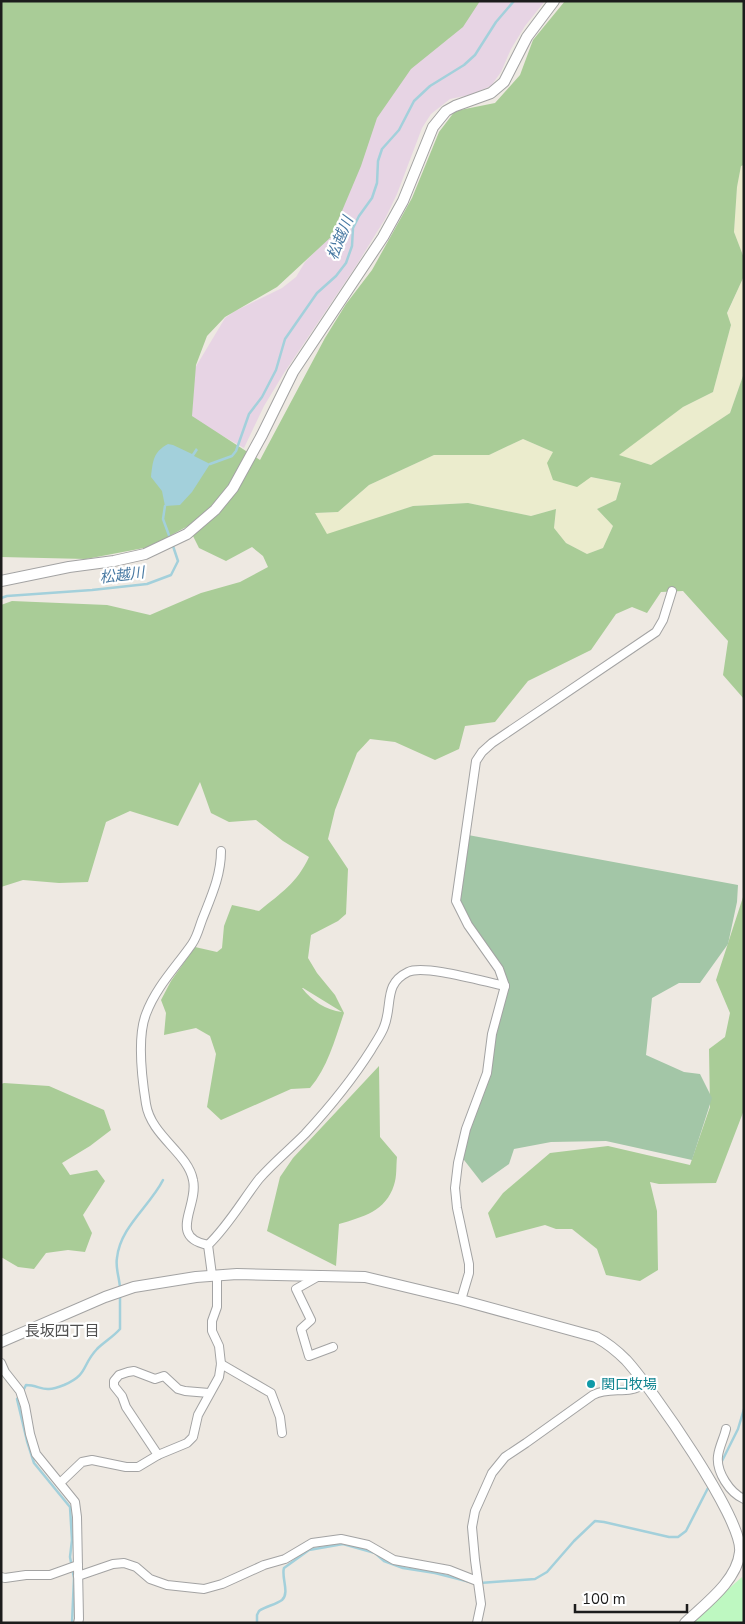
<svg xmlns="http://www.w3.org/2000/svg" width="745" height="1624" viewBox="0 0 745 1624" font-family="'Nunito Sans','Noto Sans JP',sans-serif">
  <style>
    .industrial { fill: #e7d4e4 }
    .farmland { fill: #ebeccd }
    .forest { fill: #a9cc97; fill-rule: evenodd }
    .cemetery { fill: #a3c6a7 }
    .park { fill: #bef8c1 }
    .water { fill: #a3d0db }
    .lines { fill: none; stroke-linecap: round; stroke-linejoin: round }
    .stream { stroke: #a3d0db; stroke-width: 2.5 }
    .minor-casing { stroke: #a3a3a3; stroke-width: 10 }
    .tertiary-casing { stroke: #a3a3a3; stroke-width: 12 }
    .minor { stroke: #fff; stroke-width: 8 }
    .tertiary { stroke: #fff; stroke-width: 10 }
    .culture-dot { fill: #0f9aa8; stroke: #fff; stroke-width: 2 }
    .labels { text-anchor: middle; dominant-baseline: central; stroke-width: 4.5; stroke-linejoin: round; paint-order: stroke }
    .culture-label { font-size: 14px; fill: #0d838f; stroke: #fff; text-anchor: start }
    .water-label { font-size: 15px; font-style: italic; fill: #4879a2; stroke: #fff }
    .neighbourhood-label { font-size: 15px; fill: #4f4f4f; stroke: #fff }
  </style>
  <rect width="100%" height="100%" fill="#eee9e2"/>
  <path class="industrial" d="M466,1H545L525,26L511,49L501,72L491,86L469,95L450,99L431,114L422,128L397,194L385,219L356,266L284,373L264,406L244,448L189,417L186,383L225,318L235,311L282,288L296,277L305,262L329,237L365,114L419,52L449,39Z"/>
  <g class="farmland">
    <path d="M744,165V258L734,232L737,187L741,166Z"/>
    <path d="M744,276V373L730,413L651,465L618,455L683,407L713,392L731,325L727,314Z"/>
    <path d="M523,439L553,452L590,477L621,483L616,500L597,509L613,526L603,548L587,554L566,543L554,528L556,509L531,516L468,503L413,506L327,535L314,513L338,512L369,485L434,455H489Z"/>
  </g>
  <g class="forest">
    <path d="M1,1H480L463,27L411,69L377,118L361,166L331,237L277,287L225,317L207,336L196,365L192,416L260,460L325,338L346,304L372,270L412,198L439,132L455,111L495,103L520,75L533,40L565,1H744V165L741,166L737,187L734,232L744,258V276L727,313L731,325L713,392L683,407L619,455L651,465L730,413L744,373V699L723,675L728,641L683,591L661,592L647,613L632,607L616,614L591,650L528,681L495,722L465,726L459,749L435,760L395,742L370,739L357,753L335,810L328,839L348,869L346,914L338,921L311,935L308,958L317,973L335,995L344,1013C335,1039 328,1067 310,1088L291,1089L221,1120L207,1107L216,1054L210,1036L196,1028L164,1035L166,1013L161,1000L171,981L195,947L217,952L222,948L224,926L232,905L259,911C281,893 297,883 309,857L283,841L256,820L229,822L211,813L200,782L178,826L130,811L106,822L88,882L59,883L23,880L1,887V605L12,601L107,605L150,615L201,593L240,582L268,567L263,556L252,547L226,561L199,548L188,526L149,547L86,559L1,557ZM523,439L553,452L547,463L553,480L577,487L591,477L621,483L616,500L597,509L613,526L603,548L587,554L566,543L554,528L556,509L531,516L468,503L413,506L327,534L315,513L338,512L369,485L434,455H489ZM302,988H303L342,1012C326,1010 312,1001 302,988Z"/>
    <path d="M744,894V1110L716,1183L659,1184L650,1182L657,1211L658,1270L640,1281L606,1275L597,1249L572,1229H556L545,1225L496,1238L488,1213L503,1193L550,1153L608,1146L690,1165L710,1107L709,1049L725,1037L730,1013L716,980Z"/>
    <path d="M379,1066L380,1137L397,1157C396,1166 397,1177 394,1185C386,1211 363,1217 339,1224L336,1266L267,1231L280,1177L293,1158Z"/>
    <path d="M4,1083L49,1086L104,1110L111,1130L90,1146L62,1163L70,1175L97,1170L105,1181L83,1215L92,1233L85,1252L68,1250L46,1253L34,1269L18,1267L1,1257V1084Z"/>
  </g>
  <path class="cemetery" d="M468,835L738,885L737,902L728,944L700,983H679L652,998L646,1055L684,1072L700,1074L712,1098L692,1160L606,1141L551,1142L514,1149L509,1164L482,1183L457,1151L462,1130L481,1086L505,978L484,947L460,900Z"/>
  <path class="park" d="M742,1577L744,1583V1623H690Z"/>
  <path class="water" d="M168,444L173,445L192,454L196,448L198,450L194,456L210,464L192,492L180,505L165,506L162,491L151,477C153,461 153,452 168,444Z"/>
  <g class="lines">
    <g class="stream">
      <path d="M210,464L232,456L236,451L249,414L262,397L276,370L285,339L317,293L336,276L346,263L352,246L353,228L359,216L372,198L377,183L378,161L382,149L399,130L414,101L430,86L464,65L475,55L496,22L514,1"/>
      <path d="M165,506L163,519L170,538"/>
      <path d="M1,598L7,596L92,590L147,584L171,575L178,561L172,543"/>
      <path d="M120,1289C120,1279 115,1268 117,1258C120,1227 150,1206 163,1180"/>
      <path d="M23,1391L26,1385C36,1385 42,1390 49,1389C54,1389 59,1387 64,1385C89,1374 81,1366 97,1349C104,1342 113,1337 120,1329V1295"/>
      <path d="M20,1396L17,1399L27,1441L34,1463L70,1507L72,1540L70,1557L74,1578L72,1623"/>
      <path d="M721,1463L738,1429L744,1409"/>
      <path d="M480,1583L535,1579L547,1572L574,1541L595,1521L604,1522L669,1537H678L686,1531L709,1486"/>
      <path d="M257,1623V1615L259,1611C266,1606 275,1605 282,1600C290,1593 281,1577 284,1568L309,1550L343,1544L375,1553L384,1561L403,1568L435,1573L474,1583"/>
    </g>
    <defs>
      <g id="minor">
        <path d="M208,1245C167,1237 199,1206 193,1180C188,1153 151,1136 146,1104C142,1079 137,1037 146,1014C156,987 176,967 192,944C197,937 199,928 202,920C211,897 221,876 221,851"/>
        <path d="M212,1275L208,1245C228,1226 242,1201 259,1179C273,1163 290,1149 305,1134C329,1108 352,1080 371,1050C375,1043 381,1035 384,1027C393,1005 383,984 408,972C424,964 485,982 505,986"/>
        <path d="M319,1276L296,1289L311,1320L301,1329L309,1356L333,1347"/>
        <path d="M461,1300L469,1273V1264L457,1208L455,1188L458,1163L466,1129L487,1073L492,1034L505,986L499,969L468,925L456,901L476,761L482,752L492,743L656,632L663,620L672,591"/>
        <path d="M1,1363L5,1372L20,1391L25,1406L30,1434L36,1454L75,1502L77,1517L79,1619L78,1623"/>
        <path d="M221,1364L271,1393L280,1417L282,1433"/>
        <path d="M726,1429C724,1438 719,1447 718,1456C716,1472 730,1493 744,1499"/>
        <path d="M158,1455L126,1407L122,1396L114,1386V1381L119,1375L128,1372L134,1371L155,1379L164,1376L178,1389L185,1391L209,1393"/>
        <path d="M60,1483L82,1462L92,1460L126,1467H138L158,1455L187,1443L193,1437L198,1415L219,1377L221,1364L219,1346L212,1331V1321L217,1307V1275"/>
        <path d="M78,1576L113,1564L124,1563L136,1567L150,1579L167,1585L204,1589L222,1584L264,1565L285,1559L312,1543L341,1539L368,1545L394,1560L449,1570L477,1581"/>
        <path d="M1,1577L5,1578L26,1575H50L78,1565"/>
        <path d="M477,1623L481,1604L475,1560L472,1527L475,1511L492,1473L505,1457L526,1443L593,1395C609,1386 629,1395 644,1384"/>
      </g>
      <g id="tertiary">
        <path d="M1,581L69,567L114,561L145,554L187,534L215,510L233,488L262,435L293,372L383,237L403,201L433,127L446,111L455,106L491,93L504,82L527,37L554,1"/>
        <path d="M1,1342L105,1297L134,1287L196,1277L237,1274L365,1277L461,1300L596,1337C607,1343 617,1351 626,1360C650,1386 744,1520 740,1552C737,1581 705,1604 685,1623"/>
      </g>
    </defs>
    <use href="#minor" class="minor-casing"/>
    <use href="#tertiary" class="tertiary-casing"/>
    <use href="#minor" class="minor"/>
    <use href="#tertiary" class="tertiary"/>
  </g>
  <circle class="culture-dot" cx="591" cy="1384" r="5"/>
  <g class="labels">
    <g class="culture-label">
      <text x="601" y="1384">関口牧場</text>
    </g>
    <g class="water-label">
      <text transform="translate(340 238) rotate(-68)">松越川</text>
      <text transform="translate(122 575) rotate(-7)">松越川</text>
    </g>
    <g class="neighbourhood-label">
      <text x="62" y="1331">長坂四丁目</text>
    </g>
  </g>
  <rect width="745" height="1624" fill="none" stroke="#1c1c1c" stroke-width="5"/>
  <path d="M575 1604v8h112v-8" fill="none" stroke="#1c1c1c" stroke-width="2.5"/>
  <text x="582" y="1604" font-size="15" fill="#1c1c1c" stroke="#ffffff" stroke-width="4" paint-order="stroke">100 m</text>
</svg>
